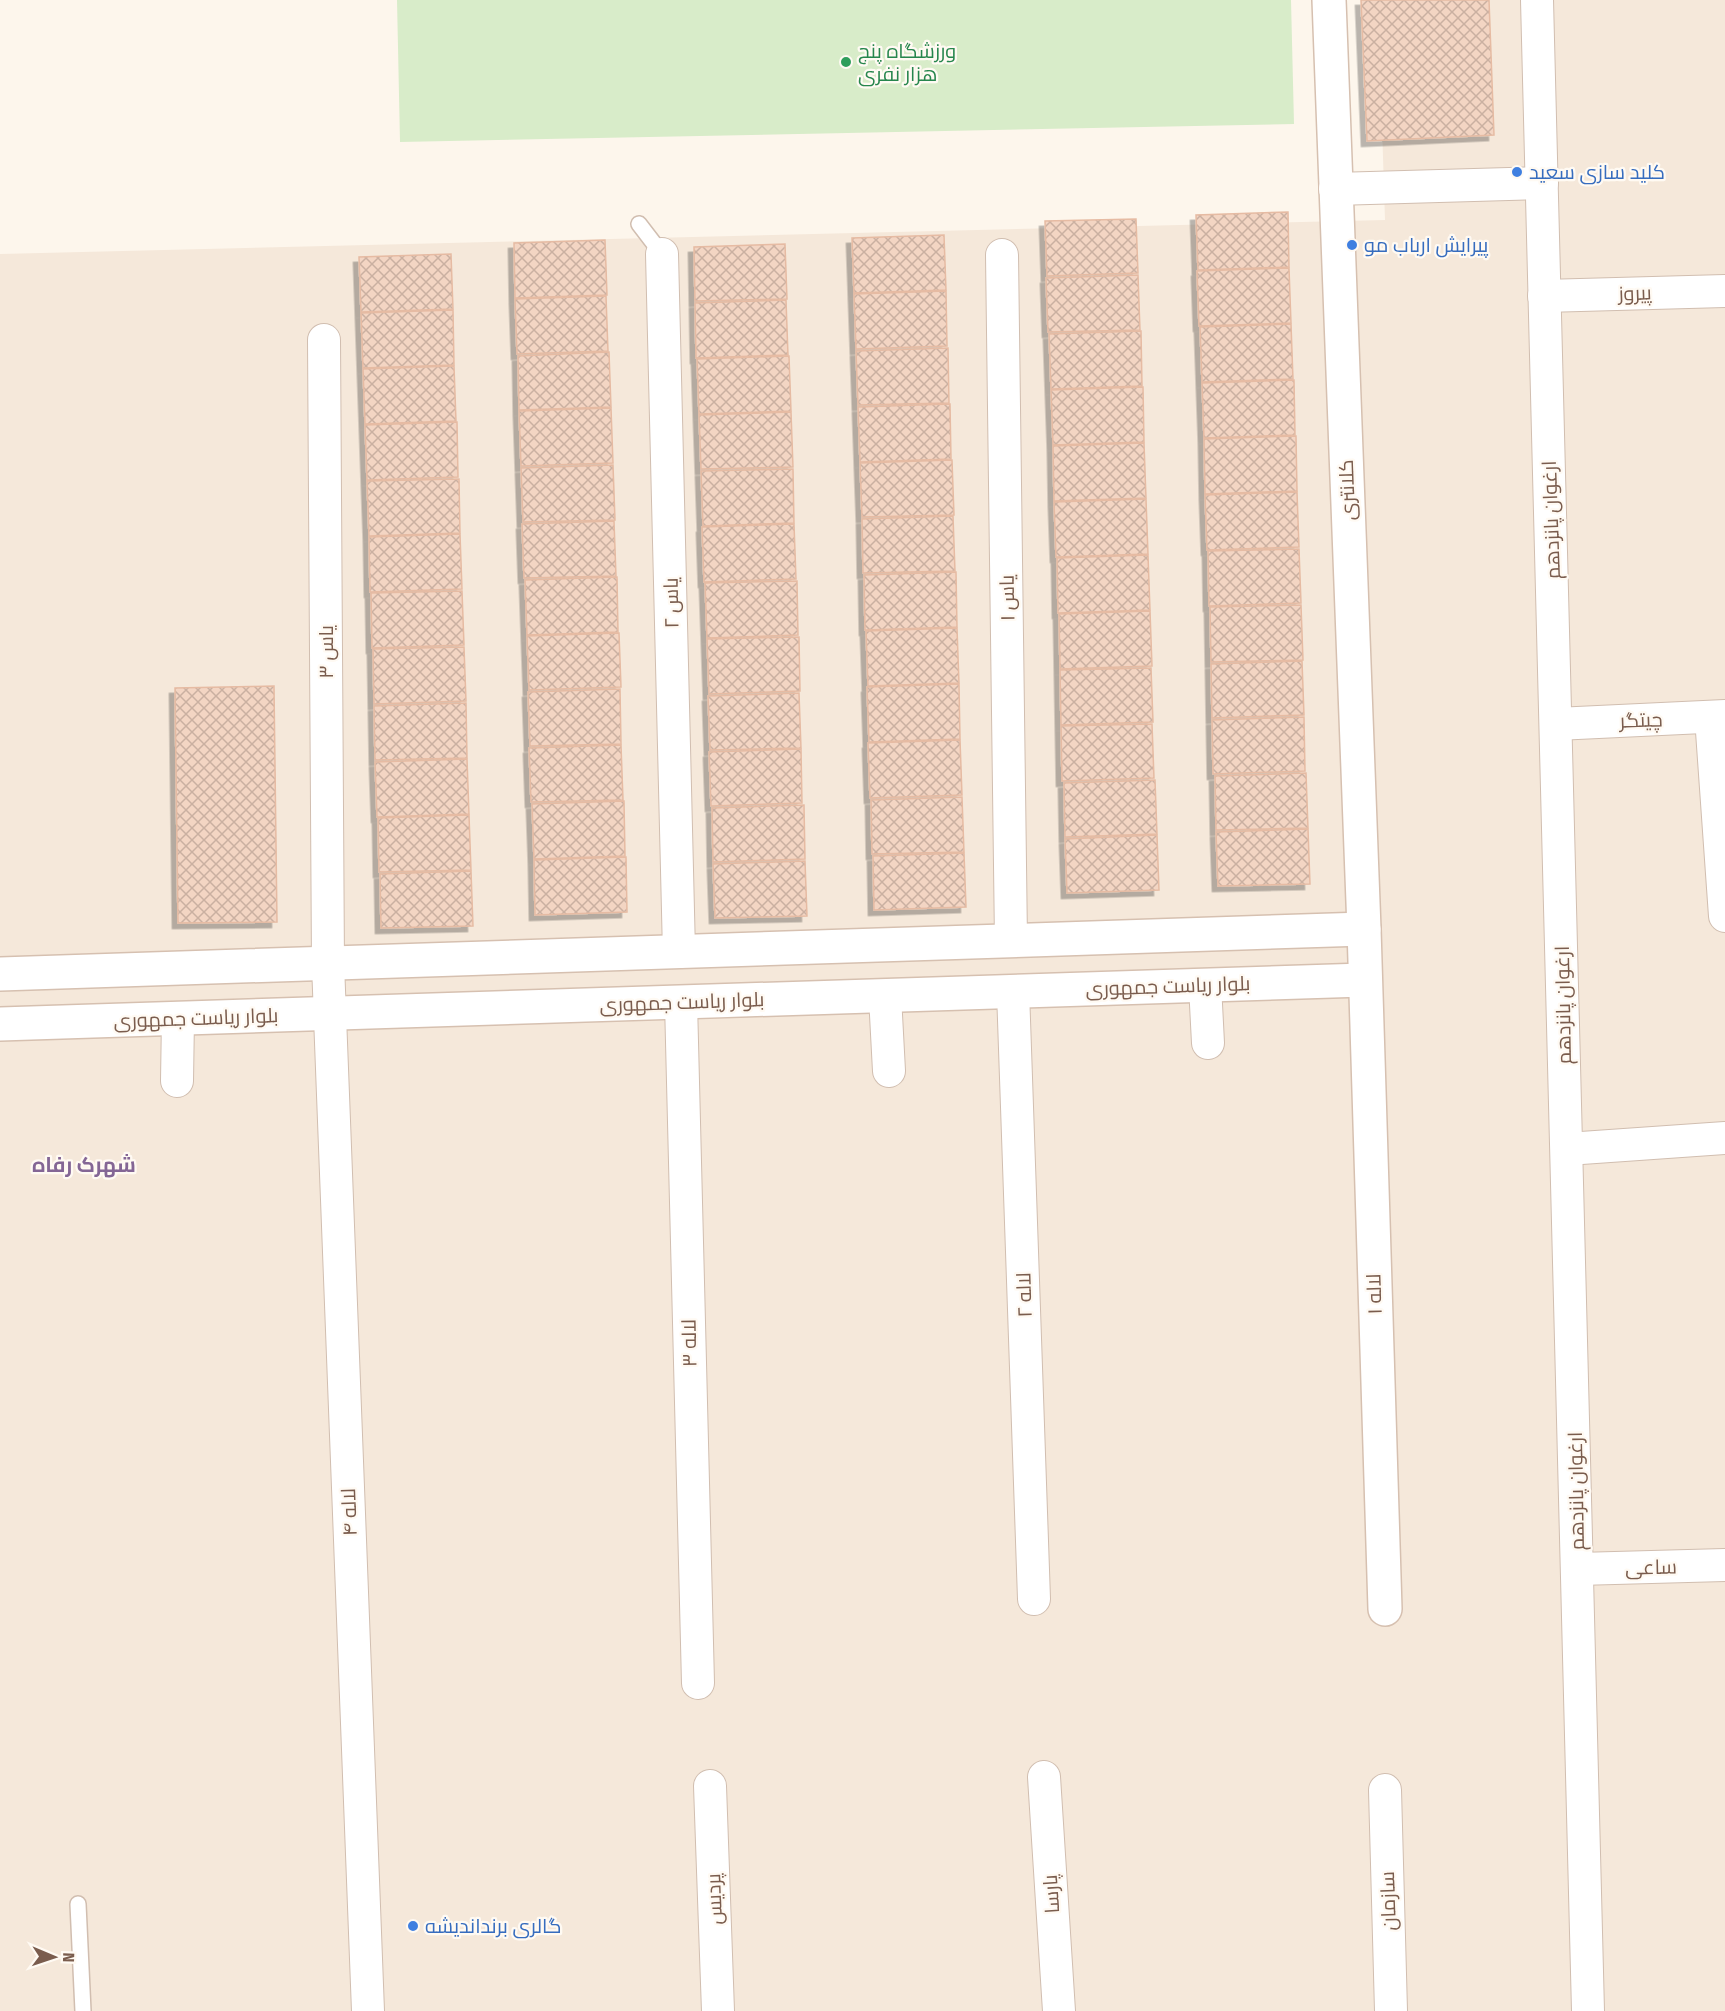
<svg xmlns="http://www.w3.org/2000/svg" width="1725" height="2011" viewBox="0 0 1725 2011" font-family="'Fira Sans Condensed',Cairo,sans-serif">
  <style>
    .residential { fill: #f5e8da }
    .park { fill: #d8ecc9 }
    .building { fill: url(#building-cross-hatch); stroke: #e6bba3; stroke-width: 1.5; filter: url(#shadow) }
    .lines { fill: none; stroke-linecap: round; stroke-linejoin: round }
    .lane-casing { stroke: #d1beb0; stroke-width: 18 }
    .street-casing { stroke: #d1beb0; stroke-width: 34 }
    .secondary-casing { stroke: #d6c0b0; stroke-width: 36 }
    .lane { stroke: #fff; stroke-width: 15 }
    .street { stroke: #fff; stroke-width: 32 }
    .secondary { stroke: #fff; stroke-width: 33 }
    .leisure-dot { fill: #2e9e5b; stroke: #fffaf3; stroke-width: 2 }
    .shop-dot { fill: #3f7fe0; stroke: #fffaf3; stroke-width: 2 }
    .labels { text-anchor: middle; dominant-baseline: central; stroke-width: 4.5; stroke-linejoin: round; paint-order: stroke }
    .leisure-label { font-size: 20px; fill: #27864d; stroke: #fffaf3; text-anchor: start }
    .shop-label { font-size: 20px; fill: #366cbe; stroke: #fffaf3; text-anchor: start }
    .street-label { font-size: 20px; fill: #7a5c4d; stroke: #fffaf3 }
    .neighbourhood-label { font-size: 21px; font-weight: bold; fill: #846695; stroke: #fffaf3 }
  </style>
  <defs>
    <pattern id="building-cross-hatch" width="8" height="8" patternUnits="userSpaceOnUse" patternTransform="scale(1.5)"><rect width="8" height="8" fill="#f3d5c3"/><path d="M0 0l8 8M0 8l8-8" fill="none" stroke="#cab0a1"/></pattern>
    <filter id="shadow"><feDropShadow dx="-5.5" dy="5.5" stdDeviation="0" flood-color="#0004"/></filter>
  </defs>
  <rect width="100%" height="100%" fill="#fdf6ec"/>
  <path class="residential" d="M1378,0H1725V2011H0V254L1385,220Z"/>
  <path class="park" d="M397,0H1291L1294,124L400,142Z"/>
  <g class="building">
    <path d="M1361,0H1489L1494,135L1367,141Z"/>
    <path d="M1288,212L1289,267L1198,270L1196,215Z"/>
    <path d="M1136,219L1138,273L1047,276L1045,221Z"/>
    <path d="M944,235L946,290L854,293L852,238Z"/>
    <path d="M605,240L607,295L515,298L514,243Z"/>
    <path d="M785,244L787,299L695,301L694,247Z"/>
    <path d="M451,254L453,309L361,312L359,257Z"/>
    <path d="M1289,268L1291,323L1199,326L1197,271Z"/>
    <path d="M1138,275L1140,330L1048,332L1046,278Z"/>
    <path d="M946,291L947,346L856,349L854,294Z"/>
    <path d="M606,296L608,351L517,354L515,299Z"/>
    <path d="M786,300L788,355L696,358L695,303Z"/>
    <path d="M453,310L454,365L363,368L361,313Z"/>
    <path d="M1291,324L1293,379L1202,382L1200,327Z"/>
    <path d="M1141,331L1142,386L1051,389L1049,334Z"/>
    <path d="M948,348L949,403L858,405L856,351Z"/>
    <path d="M609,352L611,407L519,410L518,356Z"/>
    <path d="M789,356L791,411L699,414L697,359Z"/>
    <path d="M454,366L456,421L365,424L363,369Z"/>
    <path d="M1294,380L1295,435L1204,438L1202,383Z"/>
    <path d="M1143,387L1144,442L1053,445L1051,390Z"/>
    <path d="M950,404L951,459L860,462L858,407Z"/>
    <path d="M611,408L613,463L521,466L519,411Z"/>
    <path d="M791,412L793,467L701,469L699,415Z"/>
    <path d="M457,422L458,477L367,480L365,425Z"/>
    <path d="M1296,436L1297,491L1205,494L1204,439Z"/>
    <path d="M1144,443L1146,498L1054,501L1053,446Z"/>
    <path d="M952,460L954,515L862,517L860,463Z"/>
    <path d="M613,465L615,520L523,522L521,468Z"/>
    <path d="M793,469L794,523L703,526L701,471Z"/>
    <path d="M459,479L460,533L369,536L367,481Z"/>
    <path d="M1297,492L1299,547L1207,550L1205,495Z"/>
    <path d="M1146,499L1148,554L1056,557L1054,502Z"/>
    <path d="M953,516L955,571L863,573L862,519Z"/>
    <path d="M614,521L616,576L524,578L522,524Z"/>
    <path d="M794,524L796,579L704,582L702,527Z"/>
    <path d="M460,534L462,589L370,592L369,537Z"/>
    <path d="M1299,549L1301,603L1209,606L1208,551Z"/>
    <path d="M1148,555L1150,610L1058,613L1057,558Z"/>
    <path d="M956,572L957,627L865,630L864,575Z"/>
    <path d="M617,577L618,632L527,635L525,580Z"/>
    <path d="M797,581L798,635L707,638L705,583Z"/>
    <path d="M462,591L464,645L372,648L371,593Z"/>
    <path d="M1301,605L1303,660L1211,662L1210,607Z"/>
    <path d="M1150,611L1152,666L1060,669L1059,614Z"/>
    <path d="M957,628L959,683L868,686L866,631Z"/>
    <path d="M619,633L621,687L529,690L527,636Z"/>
    <path d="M799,637L800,691L709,694L707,639Z"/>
    <path d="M464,647L466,701L374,704L373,649Z"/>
    <path d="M1302,661L1304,715L1212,718L1211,664Z"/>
    <path d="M1151,668L1153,722L1061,725L1060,670Z"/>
    <path d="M959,684L960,739L869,742L867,687Z"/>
    <path d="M274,686L277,922L178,923L175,688Z"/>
    <path d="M620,689L621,744L530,746L528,692Z"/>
    <path d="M799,693L801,748L710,750L708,696Z"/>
    <path d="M466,703L467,758L375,760L374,706Z"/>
    <path d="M1304,717L1305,771L1213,774L1212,720Z"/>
    <path d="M1152,724L1154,778L1062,781L1061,726Z"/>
    <path d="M960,740L962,795L870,798L868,743Z"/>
    <path d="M621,745L623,800L531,802L529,748Z"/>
    <path d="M801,749L802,803L711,806L709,752Z"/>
    <path d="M467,759L469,814L377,817L375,762Z"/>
    <path d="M1306,773L1308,828L1216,830L1215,776Z"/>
    <path d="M1155,780L1157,834L1065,837L1064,783Z"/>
    <path d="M962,797L964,852L872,854L871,800Z"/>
    <path d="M624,801L625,856L534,859L532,804Z"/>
    <path d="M804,805L805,859L713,862L712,808Z"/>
    <path d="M469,815L471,870L379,872L378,818Z"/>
    <path d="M1308,829L1310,884L1218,886L1216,832Z"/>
    <path d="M1157,835L1159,890L1067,893L1065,839Z"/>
    <path d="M964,853L966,907L874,910L873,856Z"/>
    <path d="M626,857L627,912L535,915L534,860Z"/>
    <path d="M805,861L807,916L715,918L713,864Z"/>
    <path d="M471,871L473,926L381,928L380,874Z"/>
  </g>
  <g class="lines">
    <defs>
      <g id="lane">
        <path d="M639,224L662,254"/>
        <path d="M78,1904L83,2011"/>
      </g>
      <g id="street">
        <path d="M1537,0L1588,2011"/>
        <path d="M1335,189L1542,183"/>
        <path d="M662,254L679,952"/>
        <path d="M1002,255L1011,941"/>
        <path d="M1544,296L1725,291"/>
        <path d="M324,340L328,964L368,2011"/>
        <path d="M1711,717L1725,916"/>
        <path d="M1556,724L1725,716"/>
        <path d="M1205,985L1208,1043"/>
        <path d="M1013,991L1034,1599"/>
        <path d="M885,996L889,1071"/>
        <path d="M681,1002L698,1683"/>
        <path d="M177,1081L178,1018"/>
        <path d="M1567,1149L1725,1138"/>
        <path d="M1578,1569L1725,1565"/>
        <path d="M1044,1777L1059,2011"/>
        <path d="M710,1786L718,2011"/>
        <path d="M1385,1790L1391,2011"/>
      </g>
      <g id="secondary">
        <path d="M1329,0L1364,929L1385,1609"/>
        <path d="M0,974L1364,929"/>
        <path d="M0,1024L1364,980"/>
      </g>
    </defs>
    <use href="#lane" class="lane-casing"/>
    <use href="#street" class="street-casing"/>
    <use href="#secondary" class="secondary-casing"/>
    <use href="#lane" class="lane"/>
    <use href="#street" class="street"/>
    <use href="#secondary" class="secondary"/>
  </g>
  <circle class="leisure-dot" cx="846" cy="62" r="6"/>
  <g class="shop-dot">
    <circle cx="1517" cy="172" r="6"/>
    <circle cx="1352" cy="245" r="6"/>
    <circle cx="413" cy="1926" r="6"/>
  </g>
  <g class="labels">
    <g class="leisure-label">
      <text x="858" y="51">ورزشگاه پنج<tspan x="858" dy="23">هزار نفری</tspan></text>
    </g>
    <g class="shop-label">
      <text x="1529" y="172">کلید سازی سعید</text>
      <text x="1364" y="245">پیرایش ارباب مو</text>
      <text x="425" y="1926">گالری برنداندیشه</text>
    </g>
    <g class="street-label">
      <text transform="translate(1635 293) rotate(-2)">پیروز</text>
      <text transform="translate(1347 490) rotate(-92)">کلانتری</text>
      <text transform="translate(1551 520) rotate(-92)">ارغوان پانزدهم</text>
      <text transform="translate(1007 598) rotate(-91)">یاس ۱</text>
      <text transform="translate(671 603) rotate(-91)">یاس ۲</text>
      <text transform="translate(326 652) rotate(-90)">یاس ۳</text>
      <text transform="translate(1641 720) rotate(-2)">چیتگر</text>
      <text transform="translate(1168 986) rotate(-2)">بلوار ریاست جمهوری</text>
      <text transform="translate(682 1002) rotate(-2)">بلوار ریاست جمهوری</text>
      <text transform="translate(1563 1005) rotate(-91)">ارغوان پانزدهم</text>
      <text transform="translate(196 1018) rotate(-2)">بلوار ریاست جمهوری</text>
      <text transform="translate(1374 1294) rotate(-92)">لاله ۱</text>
      <text transform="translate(1024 1295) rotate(-92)">لاله ۲</text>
      <text transform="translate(689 1343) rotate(-91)">لاله ۳</text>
      <text transform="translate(1576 1491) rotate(-91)">ارغوان پانزدهم</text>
      <text transform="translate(349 1512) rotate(-92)">لاله ۴</text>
      <text transform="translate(1651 1567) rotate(-1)">ساعی</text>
      <text transform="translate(1051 1894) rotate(-94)">پارسا</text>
      <text transform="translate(714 1899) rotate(-92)">پردیس</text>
      <text transform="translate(1388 1901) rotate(-92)">سازمان</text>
    </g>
    <g class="neighbourhood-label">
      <text x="84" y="1165">شهرک رفاه</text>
    </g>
  </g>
  <g transform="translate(54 1957) rotate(92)" stroke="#fffaf3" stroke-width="4.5" paint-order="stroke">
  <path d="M0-4.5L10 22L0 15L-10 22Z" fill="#7a5c4d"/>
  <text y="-9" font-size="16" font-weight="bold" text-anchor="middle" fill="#7a5c4d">N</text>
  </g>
</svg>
